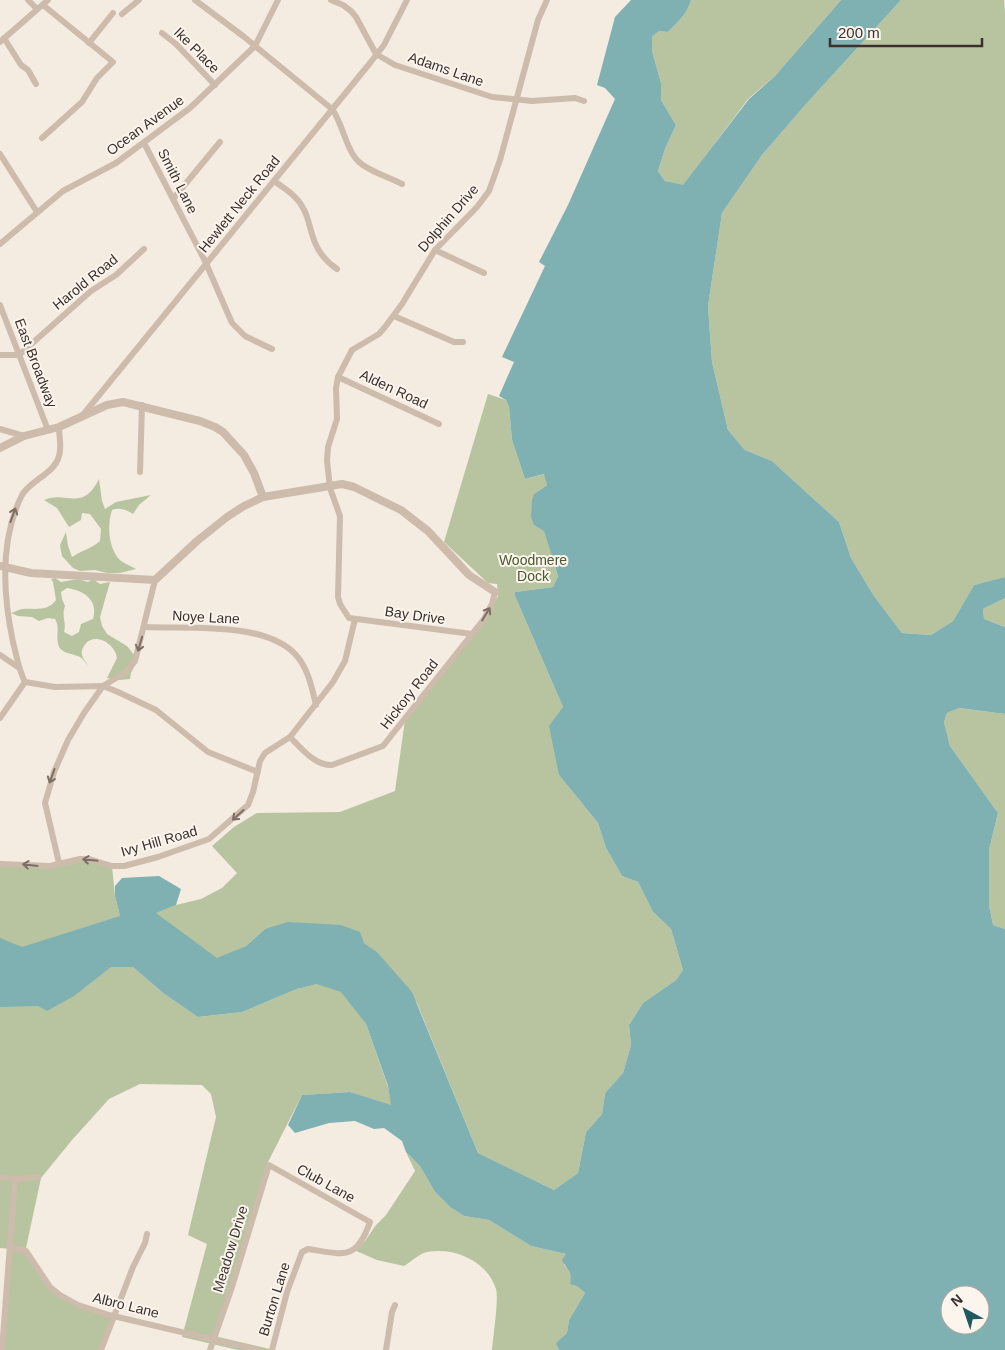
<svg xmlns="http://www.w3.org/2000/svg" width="1005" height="1350" viewBox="0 0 1005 1350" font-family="Arial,sans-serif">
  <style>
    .green { fill: #b8c4a0; fill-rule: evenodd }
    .water { fill: #7fb0b2; fill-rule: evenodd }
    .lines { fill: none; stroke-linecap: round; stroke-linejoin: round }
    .minor { stroke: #cdbbac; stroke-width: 6 }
    .tertiary { stroke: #cdbbac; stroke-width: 8 }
    .oneway { stroke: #7d6f65 }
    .labels { text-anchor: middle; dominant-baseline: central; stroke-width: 4; stroke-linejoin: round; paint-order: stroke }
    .street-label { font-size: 14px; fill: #3b302b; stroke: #fbf5ee }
    .park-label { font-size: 14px; fill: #4a5a2e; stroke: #fbf5ee }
  </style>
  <rect width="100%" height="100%" fill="#f4ebe1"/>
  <g class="green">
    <path d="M691,0H841L775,76L748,99L683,186L665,181L658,171L665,149L676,125L661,100V83L652,51V37L659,31L668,32C677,23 688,13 691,0Z"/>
    <path d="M901,0H1004L1005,13V577L974,585L953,621L931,635L902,633L874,596L851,558L839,522L772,461L745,450L728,430L712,362L708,306L722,213L762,155L807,103Z"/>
    <path d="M488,394L506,400L509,407L512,440L525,479L545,474L547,485L534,494V525L544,530L558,576L553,587L515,592V596L563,707L559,775L598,823L606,848L622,876L638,882L653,912L671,929L683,970L676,980L643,1003L629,1025L631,1045L623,1073L605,1093L602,1114L586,1132L578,1173L554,1190L478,1153L417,1003L377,952L344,994L366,1024L388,1087L392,1106L350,1092L302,1095L268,1162L214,1336L274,1350H238L182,1337L207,1244L188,1235L216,1117L211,1094L202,1085L140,1084L109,1099L72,1140L41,1178L26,1248L58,1297L112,1317L100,1350H4L11,1249L0,1248V863L50,866L80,859L112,866L115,896L133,967L163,993L198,1017L242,1012L297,989L317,984L373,950L364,943L265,929L246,946L217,959L155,913L176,905L201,899L222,888L237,873L212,846L234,827L257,813L340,812L395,791L405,720L483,622L498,596L497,584L488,583L444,542Z"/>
    <path d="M99,479L102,501L105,509L116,502L151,495L139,505L133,514C127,510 120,507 112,510C107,525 108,549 121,561C125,564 131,566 136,569L120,573H107L95,570L80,571L73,568L62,556L60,545L66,532L68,546L72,557C82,550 91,549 100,541L101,529L90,514L82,513L81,520L69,527L57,508L44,500C66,490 82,513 99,479Z"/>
    <path d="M55,578L61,582L78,579L88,582L93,579L100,584L110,582L100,617L102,626L107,634L127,646L135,656V665L131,673L130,679L119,680L107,678L117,658C115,642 91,630 83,648C82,650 81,652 82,655C83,659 87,663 89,666C86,663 83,659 80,657C73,653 59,654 58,643C56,635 60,627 55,619L48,618L39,621L32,617L18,616L11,613C15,612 19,609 23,609C34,608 48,612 56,600L53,582L51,579ZM67,588C83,590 99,600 93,619L81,624L79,632L72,636L64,632C67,623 61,616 65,606L62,599L61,592Z"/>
    <path d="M1005,598V627L984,619L983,609Z"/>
    <path d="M958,708L1005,714V929L993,925L989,905V850L998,813L950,746L944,722L947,713Z"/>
    <path d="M406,1152L420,1166L435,1192L450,1207L464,1216L489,1220L531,1246L566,1254L564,1265C570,1270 570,1274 573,1280C576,1285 580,1289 585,1293L569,1320L567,1333L557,1343L559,1350H492C493,1337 499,1299 496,1289C487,1261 455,1247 427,1252C420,1253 411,1262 404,1266L377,1260L354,1250L365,1241L376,1225L386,1215L415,1171Z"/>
  </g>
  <path class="water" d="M631,0H691C688,13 677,23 668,32L659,31L652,37V51L661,83V100L676,125L665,149L658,171L665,181L683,185L749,99L775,76L841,0H901L807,103L762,155L722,213L708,306L712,362L728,430L745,450L772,461L839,522L851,558L874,596L902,633L931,635L953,621L974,585L1005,577V598L983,609L984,619L1005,627V714L959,708L947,713L944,722L950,746L998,813L989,850V905L993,925L1005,929V1350H559L556,1343L567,1333L569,1320L585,1293L577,1286L570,1284C573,1271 567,1270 562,1260L566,1254L531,1246L489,1220L464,1216L450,1207L435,1192L420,1166L406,1152L402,1141L384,1128L374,1129L355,1121L329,1123L295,1133L288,1125L302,1095L350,1092L391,1105L388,1086L366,1024L341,992L317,984L297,989L242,1012L198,1017L163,993L133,967H111L74,996L47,1011L38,1006L0,1007V938L22,947L120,916L115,896V886L122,878L159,876L181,889L176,905L156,913L217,958L246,946L265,929L288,922L341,925L360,932L364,943L377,952L412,992L478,1153L554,1190L578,1173L586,1132L602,1114L605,1093L623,1073L631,1045L629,1025L643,1003L676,980L683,970L671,929L653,912L638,882L622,876L606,848L598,823L559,775L549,726L563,707L515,596V592L553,587L558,576L544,531L534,525L531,517L532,500L534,494L547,485L544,474L525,479L512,440L509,407L506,400L499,396L514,362L502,357L545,266L539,262L568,205L615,99L605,88L597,85L615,17ZM950,1295H980V1325H950Z"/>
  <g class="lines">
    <g class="minor">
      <path d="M28,0L37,9"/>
      <path d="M195,0L243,36L332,109C343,124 346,150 359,162C370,172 389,177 402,184"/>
      <path d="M331,0L343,5L351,11L356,17L376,54L395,65L492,97L532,101L575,98L584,101"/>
      <path d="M122,14L139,0"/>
      <path d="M162,33L176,44L215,85"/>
      <path d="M4,38L21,65L28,70L36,84"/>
      <path d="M0,42L48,0"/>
      <path d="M89,43L113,13"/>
      <path d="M42,138L82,102L97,78L113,62L43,5"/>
      <path d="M144,143L205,261L232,323L245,336L272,349"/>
      <path d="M0,154L37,212"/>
      <path d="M274,181C284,188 297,196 303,208C308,216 309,225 312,234C316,249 325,261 337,269"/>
      <path d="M173,199L220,142"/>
      <path d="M0,244L63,191L116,163L190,108L255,46L278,0"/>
      <path d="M435,250L484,273"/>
      <path d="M0,305L48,430"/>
      <path d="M394,316L454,342H463"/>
      <path d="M0,355H19L91,291L116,275L144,249"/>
      <path d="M338,377L439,424"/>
      <path d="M82,416L370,63L384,45L407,0"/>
      <path d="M0,429L24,436"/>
      <path d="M140,472L142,405"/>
      <path d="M145,627C187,629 265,621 296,655C308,668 312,688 316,705"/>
      <path d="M472,634L349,618L340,604L338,597L340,516L330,488L327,461L328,447L337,419L336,388L338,377L352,350L379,334L385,327L402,304L435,250L477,207L489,191L500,160L538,20L547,0"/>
      <path d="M0,655L18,667"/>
      <path d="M25,682C18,668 17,657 13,642C3,595 0,539 22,495C32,478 59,473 60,450C61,443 59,435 59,427"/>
      <path d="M25,682L55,687L103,686L118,692L156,710L208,752L258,772"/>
      <path d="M0,718L25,682"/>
      <path d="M290,737C301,748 315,766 332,765L383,746L484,619L492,604L495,592"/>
      <path d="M59,863L45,803L54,772L68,740L84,713L103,686L126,672L135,661L155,580"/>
      <path d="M0,864L50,866L80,859H89L112,866H124L158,857L209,839L248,805L253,792L260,761L265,753L290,737L333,682L345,661L355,619"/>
      <path d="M0,1177L15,1179"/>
      <path d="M10,1247L26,1251L50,1287L60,1295L78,1305L109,1315L258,1350"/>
      <path d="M2,1350L15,1179L38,1177"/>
      <path d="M101,1350L133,1267L145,1243L147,1234"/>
      <path d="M210,1350L232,1287L269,1165L370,1222C356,1262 343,1254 308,1249L302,1252L287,1292L272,1350"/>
      <path d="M386,1350L392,1312L395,1305"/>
    </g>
    <g class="tertiary">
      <path d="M0,448L24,436L59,427L107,405L123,402L200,421L215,427L223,432L244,455L254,473L263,497"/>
      <path d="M0,566L31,573L155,580L197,541L227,517L244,506L263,497L342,484L354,487L401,510L428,531L469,575L495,592"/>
    </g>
  </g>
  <defs><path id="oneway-shaft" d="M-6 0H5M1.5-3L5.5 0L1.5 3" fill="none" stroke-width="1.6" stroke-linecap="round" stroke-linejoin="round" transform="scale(1.25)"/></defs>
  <g class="oneway">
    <use href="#oneway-shaft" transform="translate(13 515) rotate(-70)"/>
    <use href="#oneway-shaft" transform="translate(486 614) rotate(-59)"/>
    <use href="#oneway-shaft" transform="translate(140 644) rotate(106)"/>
    <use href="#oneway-shaft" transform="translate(52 776) rotate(110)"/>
    <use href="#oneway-shaft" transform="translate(238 815) rotate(138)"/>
    <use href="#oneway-shaft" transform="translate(90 860) rotate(-174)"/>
    <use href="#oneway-shaft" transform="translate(30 865) rotate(-173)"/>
  </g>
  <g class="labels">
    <g class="street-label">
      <text transform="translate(197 50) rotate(45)">Ike Place</text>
      <text transform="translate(446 69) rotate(19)">Adams Lane</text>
      <text transform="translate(145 125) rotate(-36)">Ocean Avenue</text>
      <text transform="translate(178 181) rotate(63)">Smith Lane</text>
      <text transform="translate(239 204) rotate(-51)">Hewlett Neck Road</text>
      <text transform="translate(448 218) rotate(-49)">Dolphin Drive</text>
      <text transform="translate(85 282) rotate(-39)">Harold Road</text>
      <text transform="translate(36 363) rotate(69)">East Broadway</text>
      <text transform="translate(394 389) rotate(25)">Alden Road</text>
      <text transform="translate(415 615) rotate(8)">Bay Drive</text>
      <text transform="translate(206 617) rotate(3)">Noye Lane</text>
      <text transform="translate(409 694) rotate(-52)">Hickory Road</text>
      <text transform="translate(159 841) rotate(-16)">Ivy Hill Road</text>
      <text transform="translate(326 1183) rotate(29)">Club Lane</text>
      <text transform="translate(230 1249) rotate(-73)">Meadow Drive</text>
      <text transform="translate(274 1299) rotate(-73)">Burton Lane</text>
      <text transform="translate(126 1305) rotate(14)">Albro Lane</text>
    </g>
    <g class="park-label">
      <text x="533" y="560">Woodmere<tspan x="533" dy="16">Dock</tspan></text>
    </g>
  </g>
  <g transform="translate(965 1310) rotate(320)"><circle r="24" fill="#fbf5ee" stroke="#aea6a0"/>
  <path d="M0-4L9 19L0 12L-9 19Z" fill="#1f5a5e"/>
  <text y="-8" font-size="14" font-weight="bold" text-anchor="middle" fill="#3b302b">N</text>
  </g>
  <path d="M830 38v8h152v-8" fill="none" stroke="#3b302b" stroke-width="2.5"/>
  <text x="838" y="38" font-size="15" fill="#3b302b" stroke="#fbf5ee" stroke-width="4" paint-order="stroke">200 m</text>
</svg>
